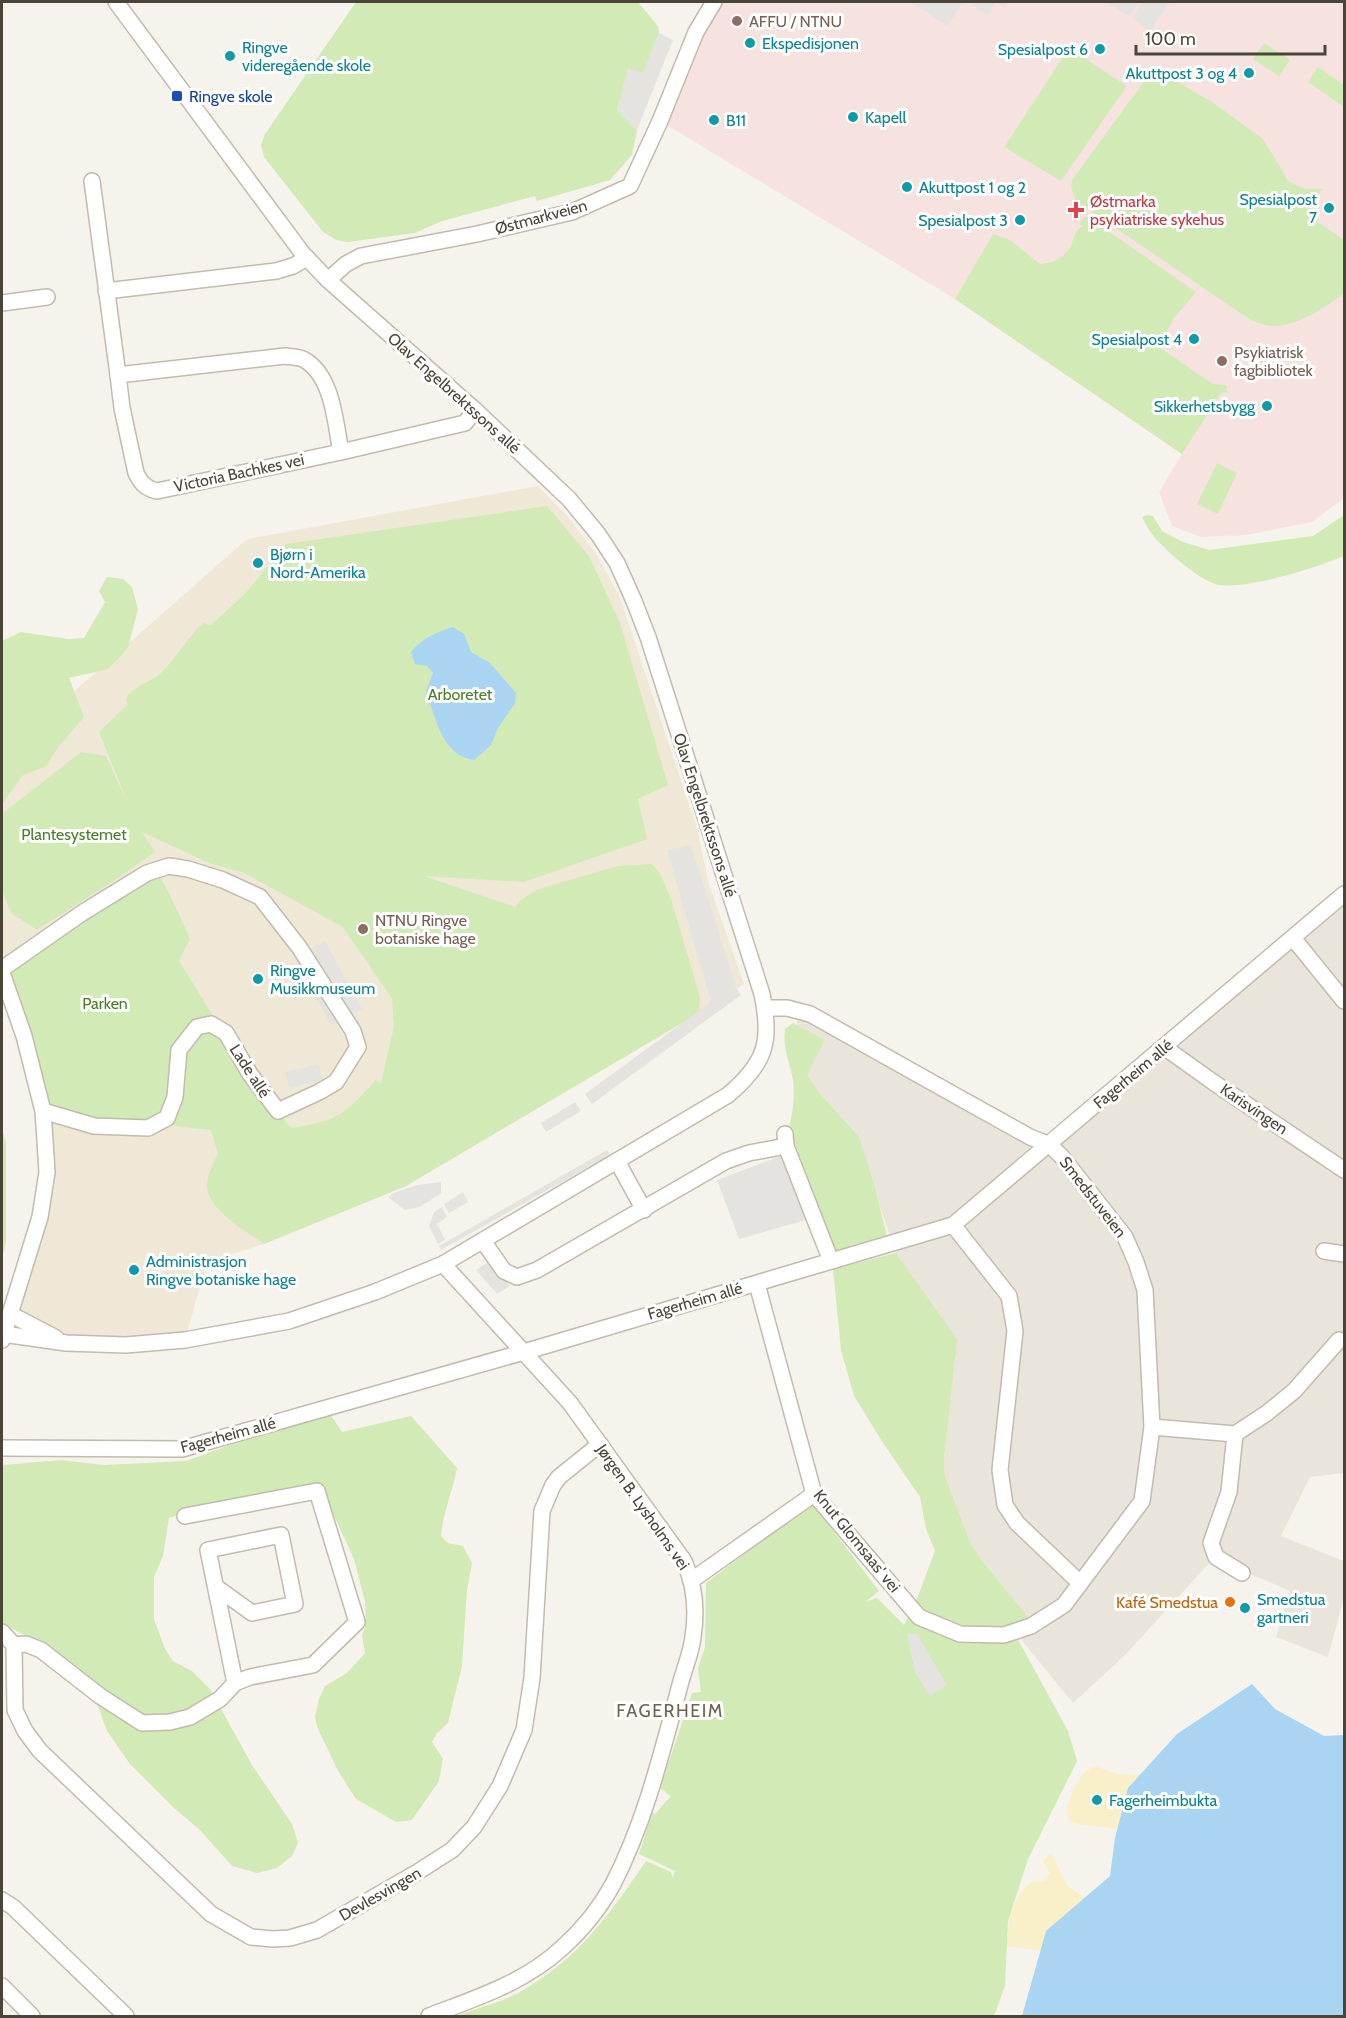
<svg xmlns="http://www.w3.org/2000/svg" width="1346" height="2018" viewBox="0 0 1346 2018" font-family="Cabin,sans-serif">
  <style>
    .residential { fill: #eae5da }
    .education { fill: #efe8d6 }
    .medical { fill: #f6e3e0 }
    .green { fill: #d2eab5 }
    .sand { fill: #f9efc9 }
    .parking { fill: #e5e3e0 }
    .water { fill: #a9d4f2 }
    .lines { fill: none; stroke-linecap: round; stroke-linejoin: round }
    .minor-casing { stroke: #c2bbae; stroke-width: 18 }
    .minor { stroke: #fff; stroke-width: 15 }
    .education-dot { fill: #8d6e63; stroke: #fff; stroke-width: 2 }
    .culture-dot { fill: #0f9aa8; stroke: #fff; stroke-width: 2 }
    .transit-dot { fill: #1a4fb4; stroke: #fff; stroke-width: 2 }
    .health-dot { fill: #e0444e; stroke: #fff; stroke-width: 2 }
    .food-dot { fill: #e8710a; stroke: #fff; stroke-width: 2 }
    .labels { text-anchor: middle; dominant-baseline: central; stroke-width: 6; stroke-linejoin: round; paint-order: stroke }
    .education-label { font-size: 16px; fill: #785e54; stroke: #fff; text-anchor: start }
    .culture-label { font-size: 16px; fill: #0d838f; stroke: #fff; text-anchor: start }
    .transit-label { font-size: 16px; fill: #164399; stroke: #fff; text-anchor: start }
    .health-label { font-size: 16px; fill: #be3a42; stroke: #fff; text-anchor: start }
    .street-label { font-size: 16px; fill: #4b4439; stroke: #fff }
    .park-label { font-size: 16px; fill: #4a7f2a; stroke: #fff }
    .food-label { font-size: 16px; fill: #c56008; stroke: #fff; text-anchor: end }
    .neighbourhood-label { font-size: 18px; letter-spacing: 1.5px; fill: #6e6250; stroke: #fff }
  </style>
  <rect width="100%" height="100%" fill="#f6f3ec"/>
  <path class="residential" d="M1344,899V1473L1310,1477L1281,1536L1344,1561V1597L1328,1657L1276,1637L1290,1591L1214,1558L1125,1655L1073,1703L1011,1627L970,1542L945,1476L944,1460L956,1339L896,1253L857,1140H813L796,1015L1051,1152Z"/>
  <path class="education" d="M538,486L569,518L596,554L619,595L696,825L709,884L744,984L699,1013L406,1186L264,1244L207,1262L185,1340L66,1343L10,1314L40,1217L43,1111L2,973V755L247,539Z"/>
  <path class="medical" d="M714,2H1344V498L1312,522L1246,535L1201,537L1172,526L1159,492L1182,454L955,299L660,121Z"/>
  <g class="green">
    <path d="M356,2H638L658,26L659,33L643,74L629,69L617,110L637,130L632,155L610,180L537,201L535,196L442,221L415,233L348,242L336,240L323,232L264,157L261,145L265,134Z"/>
    <path d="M1264,43L1290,60L1279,76L1253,59Z"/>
    <path d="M1069,48L1127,86L1061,181L1004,147Z"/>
    <path d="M1318,67L1344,85V107L1308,82Z"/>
    <path d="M1153,71L1160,72L1212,102L1263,139L1289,182L1306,189H1322L1306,214L1344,240V293C1327,307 1300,324 1277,326C1267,327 1258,323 1249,319L1076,201L1071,187L1072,180L1148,76Z"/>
    <path d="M1084,217H1088L1196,292L1174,318L1159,347L1213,384L1226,385L1227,392L1221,393L1182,454L955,299L993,234L1010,240L1040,264L1052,262L1063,256L1070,248L1076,232L1082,226L1079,224Z"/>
    <path d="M1217,463L1237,473L1218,514L1197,504Z"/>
    <path d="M547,506L589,556L620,623L668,785L638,799L647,839L524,882L424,876L515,907L521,900L536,890L559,883L618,866L652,864L660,873L671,899L700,997L699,1013L406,1186L264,1244C246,1231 207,1210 207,1185C207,1174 213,1164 218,1154L211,1130L181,1127L159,1122L167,1118L179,1050L211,1024L291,1128C338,1121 344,1115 376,1080L381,1083L394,1027L392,999L343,927L242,872L211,864L142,832L155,852L121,876L37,930L11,913L2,890V814L81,752L106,756L129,806L99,732L127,705L126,698C137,683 152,683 164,670C178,655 188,637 203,623L211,625L245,594L286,544Z"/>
    <path d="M1147,515L1153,516L1162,531L1183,542L1209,550L1313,536L1344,515V556C1318,567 1242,592 1215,584C1201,579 1188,568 1177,559C1162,546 1150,535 1142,517Z"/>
    <path d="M107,577L123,579L132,587L138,609L128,648L108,669L69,678L84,717L59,746L46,766L22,776L2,804V641L21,632L68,639L84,638L105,602L99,591Z"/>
    <path d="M157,871L172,899L190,939L179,961L215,1019L195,1022L163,1115L147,1124L96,1123L50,1110L39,1061L8,979L22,957Z"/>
    <path d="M793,1023L825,1040L807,1075L819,1093L859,1137L874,1184L888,1240L836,1253L789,1128C793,1111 795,1097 793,1080C790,1063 782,1047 785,1029Z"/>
    <path d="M2,1128L6,1143V1242L2,1259Z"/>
    <path d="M896,1253L957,1339L944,1460L945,1476L970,1542L979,1557L1031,1621L1011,1627L1068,1731L1077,1761L1028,1859L1008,1921L1005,1986L994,2016H457C478,2008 503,2002 522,1991C580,1957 609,1915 646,1861L671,1872L673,1878L675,1871L639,1854L652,1812L655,1814L671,1796L660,1788L692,1693L701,1692L698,1668L705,1647L706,1583L812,1503L879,1591L865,1602L877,1598L904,1625L915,1604L935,1551L926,1529L920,1497L883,1443L854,1396L841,1350L833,1269Z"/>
    <path d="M330,1414L342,1432L411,1416L457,1468C453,1490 443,1513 441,1536L448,1543L463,1546L472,1563L467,1590L462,1666L448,1723L437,1733L432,1742L443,1759L439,1781L412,1820L396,1822L356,1799L338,1771L318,1729L315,1717L319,1699L325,1686L347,1673L365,1653L362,1635L366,1624L365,1602L354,1559L326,1498L192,1510L169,1518L163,1556L154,1577V1619L165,1649L173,1661L192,1671L210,1689L252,1765L292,1824L298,1843L292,1856L277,1868L257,1873L232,1866L200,1830L174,1808L130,1764L107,1731L91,1687L36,1641L11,1628L2,1626V1465L61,1460L104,1465L186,1461L244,1440Z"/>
  </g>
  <g class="sand">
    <path d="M1095,1766L1116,1774L1140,1775L1128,1788L1117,1829C1102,1826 1085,1827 1070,1822L1066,1811C1073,1793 1076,1774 1095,1766Z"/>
    <path d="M1051,1853L1067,1886L1085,1898L1046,1931L1041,1951L1007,1946C1009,1915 1010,1906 1030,1882L1043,1881L1050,1873L1043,1861Z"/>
  </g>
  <g class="parking">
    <path d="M918,2H964L947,26L916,5Z"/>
    <path d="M970,2H1008L1005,7L996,2L988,15L969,3Z"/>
    <path d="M1107,2H1139L1129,16Z"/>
    <path d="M1143,2H1170L1150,31L1132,18Z"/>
    <path d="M659,33L673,40L637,130L617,110L628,68L643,73Z"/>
    <path d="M1260,350L1269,356L1257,375L1248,369Z"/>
    <path d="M691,845L736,988L741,995L592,1104L585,1094L711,1002L667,850Z"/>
    <path d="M325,941L362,1009L331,1025L294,958Z"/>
    <path d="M319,1064L323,1080L289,1088L285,1072Z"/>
    <path d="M575,1102L581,1111L546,1132L541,1123Z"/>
    <path d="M607,1150L610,1155L441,1250L439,1246Z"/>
    <path d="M783,1155L806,1220L739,1239L717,1180Z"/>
    <path d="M441,1182V1193L420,1207L405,1210L389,1198L391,1194L417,1185Z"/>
    <path d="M463,1192L468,1202L449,1213L444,1204Z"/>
    <path d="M442,1207L447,1217L437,1224L445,1240L438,1244L429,1226L434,1212Z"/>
    <path d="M490,1261L510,1286L497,1294L476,1270Z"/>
    <path d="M907,1634H917L947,1685L930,1696L915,1673Z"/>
  </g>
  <g class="water">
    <path d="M453,627L464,634L471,652L490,663L516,693L515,703L498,728L491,745L474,760C442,756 436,718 426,692L433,673L427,666L415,664L411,652C423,638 436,632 453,627Z"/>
    <path d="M1252,1684L1275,1709L1324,1736L1344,1735V2016H1022L1046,1931L1110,1876L1115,1838L1128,1788L1177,1734Z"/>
  </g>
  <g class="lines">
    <defs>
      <g id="minor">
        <path d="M92,181L118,375"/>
        <path d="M328,280L346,264L361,256L477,234L572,212L630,186L660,121L696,32L714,2"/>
        <path d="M106,291L276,271L293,266L307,258"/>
        <path d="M2,303L47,297"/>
        <path d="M341,452L157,491C145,488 141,483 136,473L122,408L118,375L285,356C291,357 298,357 303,359C333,375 335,422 341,452L465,423L475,410"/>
        <path d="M1293,938L1344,1001"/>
        <path d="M2,969L82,913L147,873L169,866L188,869L223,880L260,897L299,947L353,1031L358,1047L336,1082L319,1092L278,1111L250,1074L226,1033L211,1024L197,1027L179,1050L175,1097L167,1118L148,1128L94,1126L43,1111"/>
        <path d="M2,973L24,1036L43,1111L47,1172L40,1217L2,1340"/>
        <path d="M1164,1047L1213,1082L1344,1170"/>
        <path d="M785,1134L786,1146L831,1261"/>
        <path d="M617,1161L644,1210"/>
        <path d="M953,1225L1009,1296L1015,1331L1000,1470L1005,1505L1017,1523L1080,1583"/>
        <path d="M483,1241L504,1271L517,1277L537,1270L726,1161L749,1153L786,1146"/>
        <path d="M1324,1251L1344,1254"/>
        <path d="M757,1284L814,1494L919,1617L960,1634L1004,1635L1031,1626L1064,1605L1142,1501L1152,1427L1145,1290L1136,1262L1125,1237L1062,1157L1050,1145L1030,1137L951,1093L810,1014L787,1008H765"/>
        <path d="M10,1314L56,1338"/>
        <path d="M3,1334L66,1343L126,1345L185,1340L289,1321L375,1292L443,1264L728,1095C766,1063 772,1041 762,994L648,637L634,601L617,563L598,534L569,499L475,410L328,280L303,254L116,2"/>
        <path d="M1152,1427L1235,1434L1267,1413L1294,1391L1339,1340"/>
        <path d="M1235,1434L1229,1492L1211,1543L1216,1557L1242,1573"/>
        <path d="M2,1448L182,1449L524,1352L953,1225L1344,894"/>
        <path d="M692,1580L814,1494"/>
        <path d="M216,1587L252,1613L295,1604L281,1535L208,1550L235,1683"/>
        <path d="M2,1632L14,1645L15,1710L25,1731L40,1751L211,1914L251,1937L273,1939L290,1938L317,1930L416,1873L452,1850L474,1827L500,1786L524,1730L532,1678L542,1511L553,1485L559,1477L600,1444"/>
        <path d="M14,1645L26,1644L41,1650L100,1696L142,1723L170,1722L190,1717L220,1699L235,1683L250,1677L313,1665L357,1622L317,1491L185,1516"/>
        <path d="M2,1900L13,1907L126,2016"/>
        <path d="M2,1986L32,2016"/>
        <path d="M429,2016C476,1998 524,1983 562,1948C582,1930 600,1908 613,1884C645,1822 662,1752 680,1685C684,1669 691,1654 693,1637C697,1611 695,1585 684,1561L570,1403L443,1264"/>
      </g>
    </defs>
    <use href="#minor" class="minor-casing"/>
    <use href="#minor" class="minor"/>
  </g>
  <g class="education-dot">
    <circle cx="737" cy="21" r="6"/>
    <circle cx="1222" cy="361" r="6"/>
    <circle cx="363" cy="929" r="6"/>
  </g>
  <g class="culture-dot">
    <circle cx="750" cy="43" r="6"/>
    <circle cx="1100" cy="49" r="6"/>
    <circle cx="230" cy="56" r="6"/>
    <circle cx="1249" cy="73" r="6"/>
    <circle cx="853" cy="117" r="6"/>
    <circle cx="714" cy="120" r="6"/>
    <circle cx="907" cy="187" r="6"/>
    <circle cx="1329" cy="208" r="6"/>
    <circle cx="1020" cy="220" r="6"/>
    <circle cx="1194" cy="339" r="6"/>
    <circle cx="1267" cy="406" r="6"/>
    <circle cx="258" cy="563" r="6"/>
    <circle cx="258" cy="979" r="6"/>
    <circle cx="134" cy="1270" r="6"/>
    <circle cx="1245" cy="1608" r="6"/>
    <circle cx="1097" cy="1800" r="6"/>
  </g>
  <rect class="transit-dot" x="171" y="90" width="12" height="12" rx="3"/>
  <path class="health-dot" d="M1073 201h6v6h6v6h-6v6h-6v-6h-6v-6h6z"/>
  <circle class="food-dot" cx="1230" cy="1602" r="6"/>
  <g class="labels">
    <g class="education-label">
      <text x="749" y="21">AFFU / NTNU</text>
      <text x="1234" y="352">Psykiatrisk<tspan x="1234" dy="18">fagbibliotek</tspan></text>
      <text x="375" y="920">NTNU Ringve<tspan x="375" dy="18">botaniske hage</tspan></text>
    </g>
    <g class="culture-label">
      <text x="762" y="43">Ekspedisjonen</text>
      <text x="242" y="47">Ringve<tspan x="242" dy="18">videregående skole</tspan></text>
      <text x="1088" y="49" text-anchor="end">Spesialpost 6</text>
      <text x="1237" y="73" text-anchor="end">Akuttpost 3 og 4</text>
      <text x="865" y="117">Kapell</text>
      <text x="726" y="120">B11</text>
      <text x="919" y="187">Akuttpost 1 og 2</text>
      <text x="1317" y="199" text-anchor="end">Spesialpost<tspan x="1317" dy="18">7</tspan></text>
      <text x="1008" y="220" text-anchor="end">Spesialpost 3</text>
      <text x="1182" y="339" text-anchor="end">Spesialpost 4</text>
      <text x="1255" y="406" text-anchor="end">Sikkerhetsbygg</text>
      <text x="270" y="554">Bjørn i<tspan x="270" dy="18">Nord-Amerika</tspan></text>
      <text x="270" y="970">Ringve<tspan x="270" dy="18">Musikkmuseum</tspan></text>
      <text x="146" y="1261">Administrasjon<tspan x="146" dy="18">Ringve botaniske hage</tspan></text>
      <text x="1257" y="1599">Smedstua<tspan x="1257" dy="18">gartneri</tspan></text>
      <text x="1109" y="1800">Fagerheimbukta</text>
    </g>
    <g class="transit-label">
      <text x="189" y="96">Ringve skole</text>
    </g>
    <g class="health-label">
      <text x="1090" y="201">Østmarka<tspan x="1090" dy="18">psykiatriske sykehus</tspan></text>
    </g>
    <g class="street-label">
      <text transform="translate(541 217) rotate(-15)">Østmarkveien</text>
      <text transform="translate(454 393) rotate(42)">Olav Engelbrektssons allé</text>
      <text transform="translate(239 473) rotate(-12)">Victoria Bachkes vei</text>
      <text transform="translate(705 815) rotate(72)">Olav Engelbrektssons allé</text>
      <text transform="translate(250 1071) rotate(57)">Lade allé</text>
      <text transform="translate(1133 1074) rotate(-40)">Fagerheim allé</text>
      <text transform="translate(1254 1109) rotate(34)">Karisvingen</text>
      <text transform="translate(1093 1197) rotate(52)">Smedstuveien</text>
      <text transform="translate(695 1301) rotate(-16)">Fagerheim allé</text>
      <text transform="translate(228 1435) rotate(-15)">Fagerheim allé</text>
      <text transform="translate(643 1507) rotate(55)">Jørgen B. Lysholms vei</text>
      <text transform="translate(857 1541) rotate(51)">Knut Glomsaas' vei</text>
      <text transform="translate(380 1894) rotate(-30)">Devlesvingen</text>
    </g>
    <g class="park-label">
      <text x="460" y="694">Arboretet</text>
      <text x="74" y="834">Plantesystemet</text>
      <text x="105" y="1003">Parken</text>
    </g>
    <g class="food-label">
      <text x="1218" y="1602">Kafé Smedstua</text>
    </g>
    <g class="neighbourhood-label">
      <text x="670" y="1711">FAGERHEIM</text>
    </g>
  </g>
  <rect width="1346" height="2018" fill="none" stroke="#4b4439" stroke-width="6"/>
  <path d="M1136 45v9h189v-9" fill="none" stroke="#4b4439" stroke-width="3"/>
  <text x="1145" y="45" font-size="18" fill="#4b4439" stroke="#ffffff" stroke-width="4.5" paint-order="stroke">100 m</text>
</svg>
